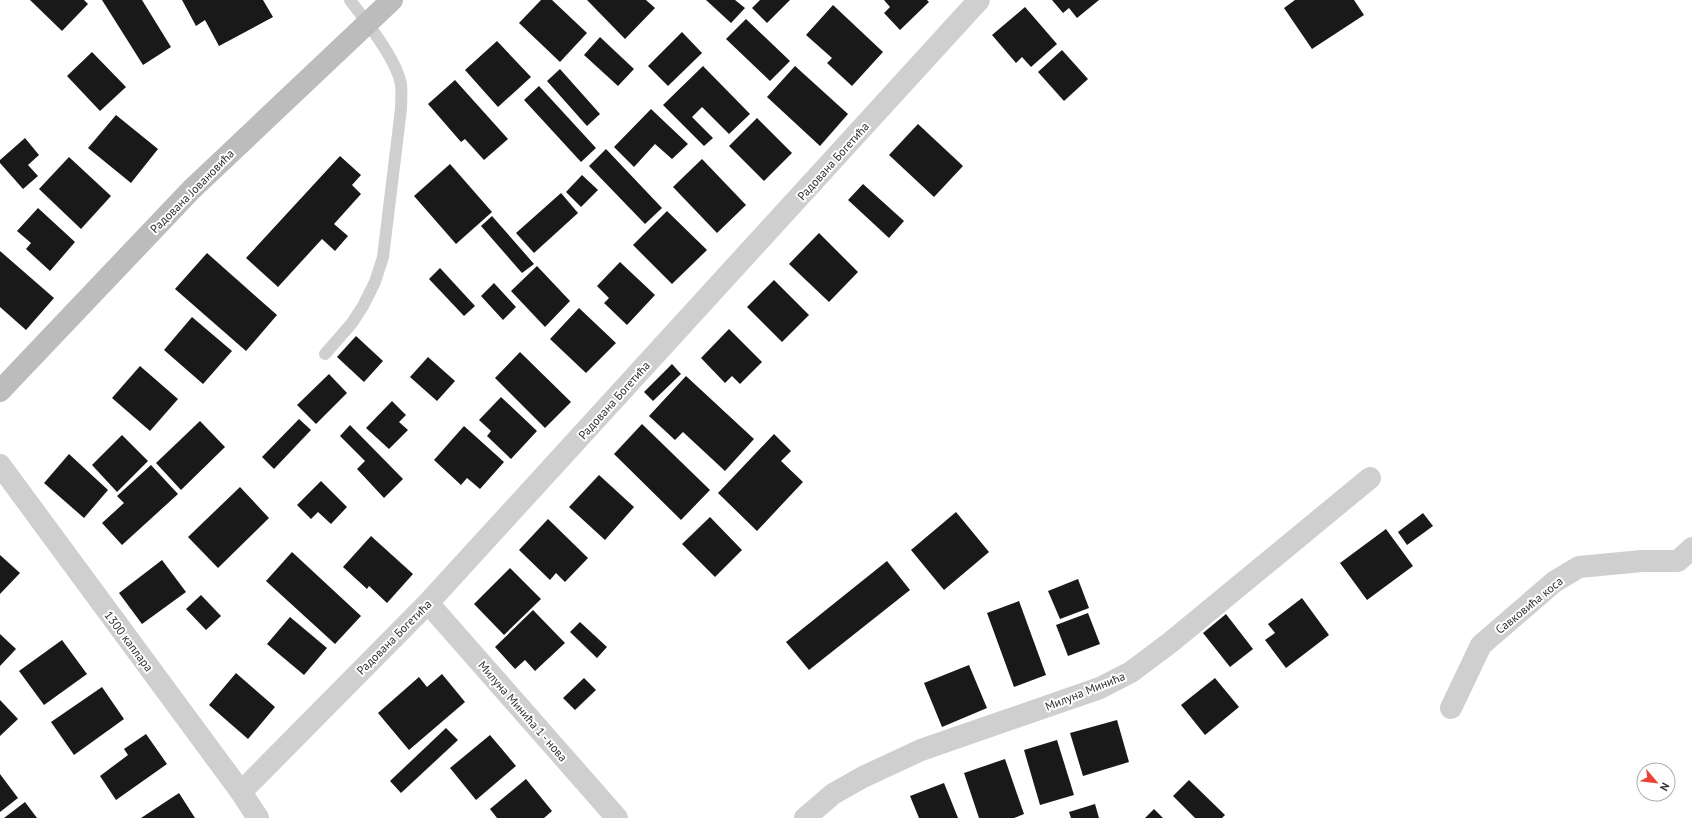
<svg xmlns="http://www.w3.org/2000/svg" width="1692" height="818" viewBox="0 0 1692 818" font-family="'PT Sans',sans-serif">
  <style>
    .building { fill: #191919 }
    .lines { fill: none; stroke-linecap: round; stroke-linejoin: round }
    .lane { stroke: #cfcfcf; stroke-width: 12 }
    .street { stroke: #cfcfcf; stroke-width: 22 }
    .secondary { stroke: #bcbcbc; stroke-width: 22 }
    .labels { text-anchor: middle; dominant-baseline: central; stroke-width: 4; stroke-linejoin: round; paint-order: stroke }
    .street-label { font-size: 12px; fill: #323232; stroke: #fff }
  </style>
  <rect width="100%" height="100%" fill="#fff"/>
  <g class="building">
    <path d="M30,0H84L88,4L62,31Z"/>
    <path d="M102,0H142L171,47L143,65Z"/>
    <path d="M182,0H263L273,17L219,46L205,20L196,26Z"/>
    <path d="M541,0H552L587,33L560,62L519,23Z"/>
    <path d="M587,0H646L655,8L625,39Z"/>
    <path d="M706,0H735L745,8L731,23Z"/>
    <path d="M760,0H790L767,23L752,8Z"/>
    <path d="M884,0H927L929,2L900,30L884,13L890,7Z"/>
    <path d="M1052,0H1099L1077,18L1069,8L1063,13Z"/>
    <path d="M1295,0H1354L1364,15L1312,49L1284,8Z"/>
    <path d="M833,5L883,52L852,86L827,63L832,58L806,35Z"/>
    <path d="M1025,7L1057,44L1031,67L1022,57L1016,63L992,35Z"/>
    <path d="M746,19L790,61L770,81L726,39Z"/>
    <path d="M682,32L702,53L668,86L648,66Z"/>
    <path d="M600,37L634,69L618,86L584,55Z"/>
    <path d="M497,41L531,77L498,107L465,70Z"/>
    <path d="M1062,50L1088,79L1064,101L1038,72Z"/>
    <path d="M92,52L126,87L100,111L67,76Z"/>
    <path d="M703,66L750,114L729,134L702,107L692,117L713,138L704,146L663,105Z"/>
    <path d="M795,66L848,114L820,146L767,97Z"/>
    <path d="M560,69L600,114L587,126L547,81Z"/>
    <path d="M455,80L508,139L484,160L465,139L461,142L428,104Z"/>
    <path d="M539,86L596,148L581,162L524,100Z"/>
    <path d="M651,109L688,144L672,159L655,144L634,167L614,147Z"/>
    <path d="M116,115L158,149L131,183L88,148Z"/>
    <path d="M757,118L792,153L764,181L729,146Z"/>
    <path d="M918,124L963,166L934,197L889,155Z"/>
    <path d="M25,138L39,155L28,165L38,176L23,189L0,163V160Z"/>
    <path d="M606,149L662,208L645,224L589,166Z"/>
    <path d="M340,156L361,175L352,185L361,194L334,224L348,236L335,251L322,239L278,287L246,258Z"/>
    <path d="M69,157L111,196L81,229L39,189Z"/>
    <path d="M702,159L746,205L717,233L673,187Z"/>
    <path d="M450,164L492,212L456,244L414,196Z"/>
    <path d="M582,175L598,190L581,207L566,192Z"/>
    <path d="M863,184L904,221L889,238L848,200Z"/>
    <path d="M561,193L578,213L534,253L516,233Z"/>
    <path d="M38,208L75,242L50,271L26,249L31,243L17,231Z"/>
    <path d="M667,211L707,250L672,284L633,245Z"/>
    <path d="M492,216L534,264L522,273L481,226Z"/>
    <path d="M819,233L858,272L829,302L789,264Z"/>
    <path d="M0,251L54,298L26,330L0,307Z"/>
    <path d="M207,253L277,315L246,351L175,289Z"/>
    <path d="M620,262L655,295L627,325L604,303L609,298L597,286Z"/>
    <path d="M537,266L570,301L545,327L511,291Z"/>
    <path d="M440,268L475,306L464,316L429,279Z"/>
    <path d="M774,280L809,315L782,342L747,307Z"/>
    <path d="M494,283L516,307L503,320L481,296Z"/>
    <path d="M579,308L616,343L586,373L550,339Z"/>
    <path d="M192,317L232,351L203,384L164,350Z"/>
    <path d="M729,329L762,362L740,384L732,376L725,383L701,358Z"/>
    <path d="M356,336L383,361L364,382L337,357Z"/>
    <path d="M520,352L571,402L545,428L495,378Z"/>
    <path d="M428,357L455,381L437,401L410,377Z"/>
    <path d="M672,364L681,374L653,401L644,392Z"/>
    <path d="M140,366L178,399L150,431L112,398Z"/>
    <path d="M329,374L347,393L316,424L297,405Z"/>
    <path d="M686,376L754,439L725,471L683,432L675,440L649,416Z"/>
    <path d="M501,397L537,431L511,459L487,436L491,431L479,420Z"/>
    <path d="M392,401L406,415L399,422L408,430L389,449L366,428Z"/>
    <path d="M299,419L311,430L274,469L262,457Z"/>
    <path d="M200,421L225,447L181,490L156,463Z"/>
    <path d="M642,424L710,490L681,520L614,454Z"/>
    <path d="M350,425L403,479L384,498L357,469L365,461L340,436Z"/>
    <path d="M464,426L504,462L480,489L467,478L461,485L434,460Z"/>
    <path d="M774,434L791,451L781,461L803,482L757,531L718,493Z"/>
    <path d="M122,435L148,461L117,492L92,465Z"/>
    <path d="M69,454L108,490L84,518L44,483Z"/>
    <path d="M151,465L178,494L122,545L102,523L124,503L117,496Z"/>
    <path d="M599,475L634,507L605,540L569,507Z"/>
    <path d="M321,481L347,507L331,524L318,512L311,519L297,505Z"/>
    <path d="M240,487L269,518L218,568L188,537Z"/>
    <path d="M956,512L989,552L944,590L911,550Z"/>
    <path d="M1423,513L1433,526L1407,545L1398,532Z"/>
    <path d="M710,517L742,550L715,577L682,544Z"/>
    <path d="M548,519L588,558L565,582L556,573L550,580L519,550Z"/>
    <path d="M1386,529L1413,566L1367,600L1340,563Z"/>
    <path d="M371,536L413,574L387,603L369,586L367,589L343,567Z"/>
    <path d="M292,552L361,616L335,644L266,581Z"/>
    <path d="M0,555L20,573L0,594Z"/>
    <path d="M162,560L186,592L142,624L119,593Z"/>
    <path d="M887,561L910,590L809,670L786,642Z"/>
    <path d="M510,568L541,599L504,635L474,604Z"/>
    <path d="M1078,579L1089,608L1060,619L1048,591Z"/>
    <path d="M201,595L221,616L206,630L186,609Z"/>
    <path d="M1302,598L1329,635L1286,668L1265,640L1275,633L1268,624Z"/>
    <path d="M1019,601L1046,675L1014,687L987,613Z"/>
    <path d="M533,610L565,643L535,671L525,660L515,669L495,647Z"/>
    <path d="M1088,613L1100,644L1068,656L1056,625Z"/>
    <path d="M1226,614L1253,649L1230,667L1203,633Z"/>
    <path d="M290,617L327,648L304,675L267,644Z"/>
    <path d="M580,622L607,647L597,658L570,632Z"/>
    <path d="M0,634L16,649L0,666Z"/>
    <path d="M62,640L87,674L44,705L19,671Z"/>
    <path d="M969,665L987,708L942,727L924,683Z"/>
    <path d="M236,673L275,707L248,739L209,705Z"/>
    <path d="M442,674L465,702L409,750L378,713L419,677L427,687Z"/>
    <path d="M584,678L596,690L575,710L563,698Z"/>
    <path d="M1215,678L1239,707L1205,735L1181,705Z"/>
    <path d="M102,687L124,719L74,755L51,722Z"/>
    <path d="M0,700L18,719L0,736Z"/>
    <path d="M1117,720L1129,762L1083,776L1070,733Z"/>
    <path d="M446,728L458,740L401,793L390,781Z"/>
    <path d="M146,734L167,764L116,800L100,776L128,755L124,749Z"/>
    <path d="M490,735L516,766L476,800L450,768Z"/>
    <path d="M1057,740L1074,795L1040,805L1024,750Z"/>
    <path d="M1005,759L1024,814L1014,818H979L964,773Z"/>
    <path d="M0,774L18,798L0,812Z"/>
    <path d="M526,779L552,811L544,818H497L490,809Z"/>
    <path d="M1189,780L1225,815L1222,818H1195L1173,796Z"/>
    <path d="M944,783L958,818H919L910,796Z"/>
    <path d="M179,793L195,818H141Z"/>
    <path d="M25,802L37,818H4Z"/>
    <path d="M1095,804L1099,818H1071L1069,812Z"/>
    <path d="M1154,809L1163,818H1145Z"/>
  </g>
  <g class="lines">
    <path class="lane" d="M325,354L352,323L363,306L375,282L383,257L401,109C401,102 402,92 401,84C396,58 366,22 350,0"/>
    <g class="street">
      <path d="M0,465L241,792L258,818"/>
      <path d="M428,603L617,818"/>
      <path d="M1451,708L1481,645L1554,582L1579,567L1642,561H1678L1692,548"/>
      <path d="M241,792L428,603L979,0"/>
      <path d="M805,818L833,794L863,777L921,750L1100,688L1131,672L1171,642L1370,478"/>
    </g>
    <path class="secondary" d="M0,391L191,190L392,0"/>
  </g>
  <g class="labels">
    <g class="street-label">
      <text transform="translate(833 161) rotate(-48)">Радована Богетића</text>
      <text transform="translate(192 191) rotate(-45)">Радована Јовановића</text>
      <text transform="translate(614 400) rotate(-48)">Радована Богетића</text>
      <text transform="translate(1529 605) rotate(-39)">Савковића коса</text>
      <text transform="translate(394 637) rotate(-45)">Радована Богетића</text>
      <text transform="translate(129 641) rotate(53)">1300 каплара</text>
      <text transform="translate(1085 691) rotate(-22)">Милуна Минића</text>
      <text transform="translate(523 711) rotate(49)">Милуна Минића 1 - нова</text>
    </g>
  </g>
  <g transform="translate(1656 782) rotate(118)"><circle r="19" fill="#ffffff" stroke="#adadad"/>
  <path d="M0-3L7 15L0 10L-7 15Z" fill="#eb4233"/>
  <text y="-6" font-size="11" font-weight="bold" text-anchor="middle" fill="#323232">N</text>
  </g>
</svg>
